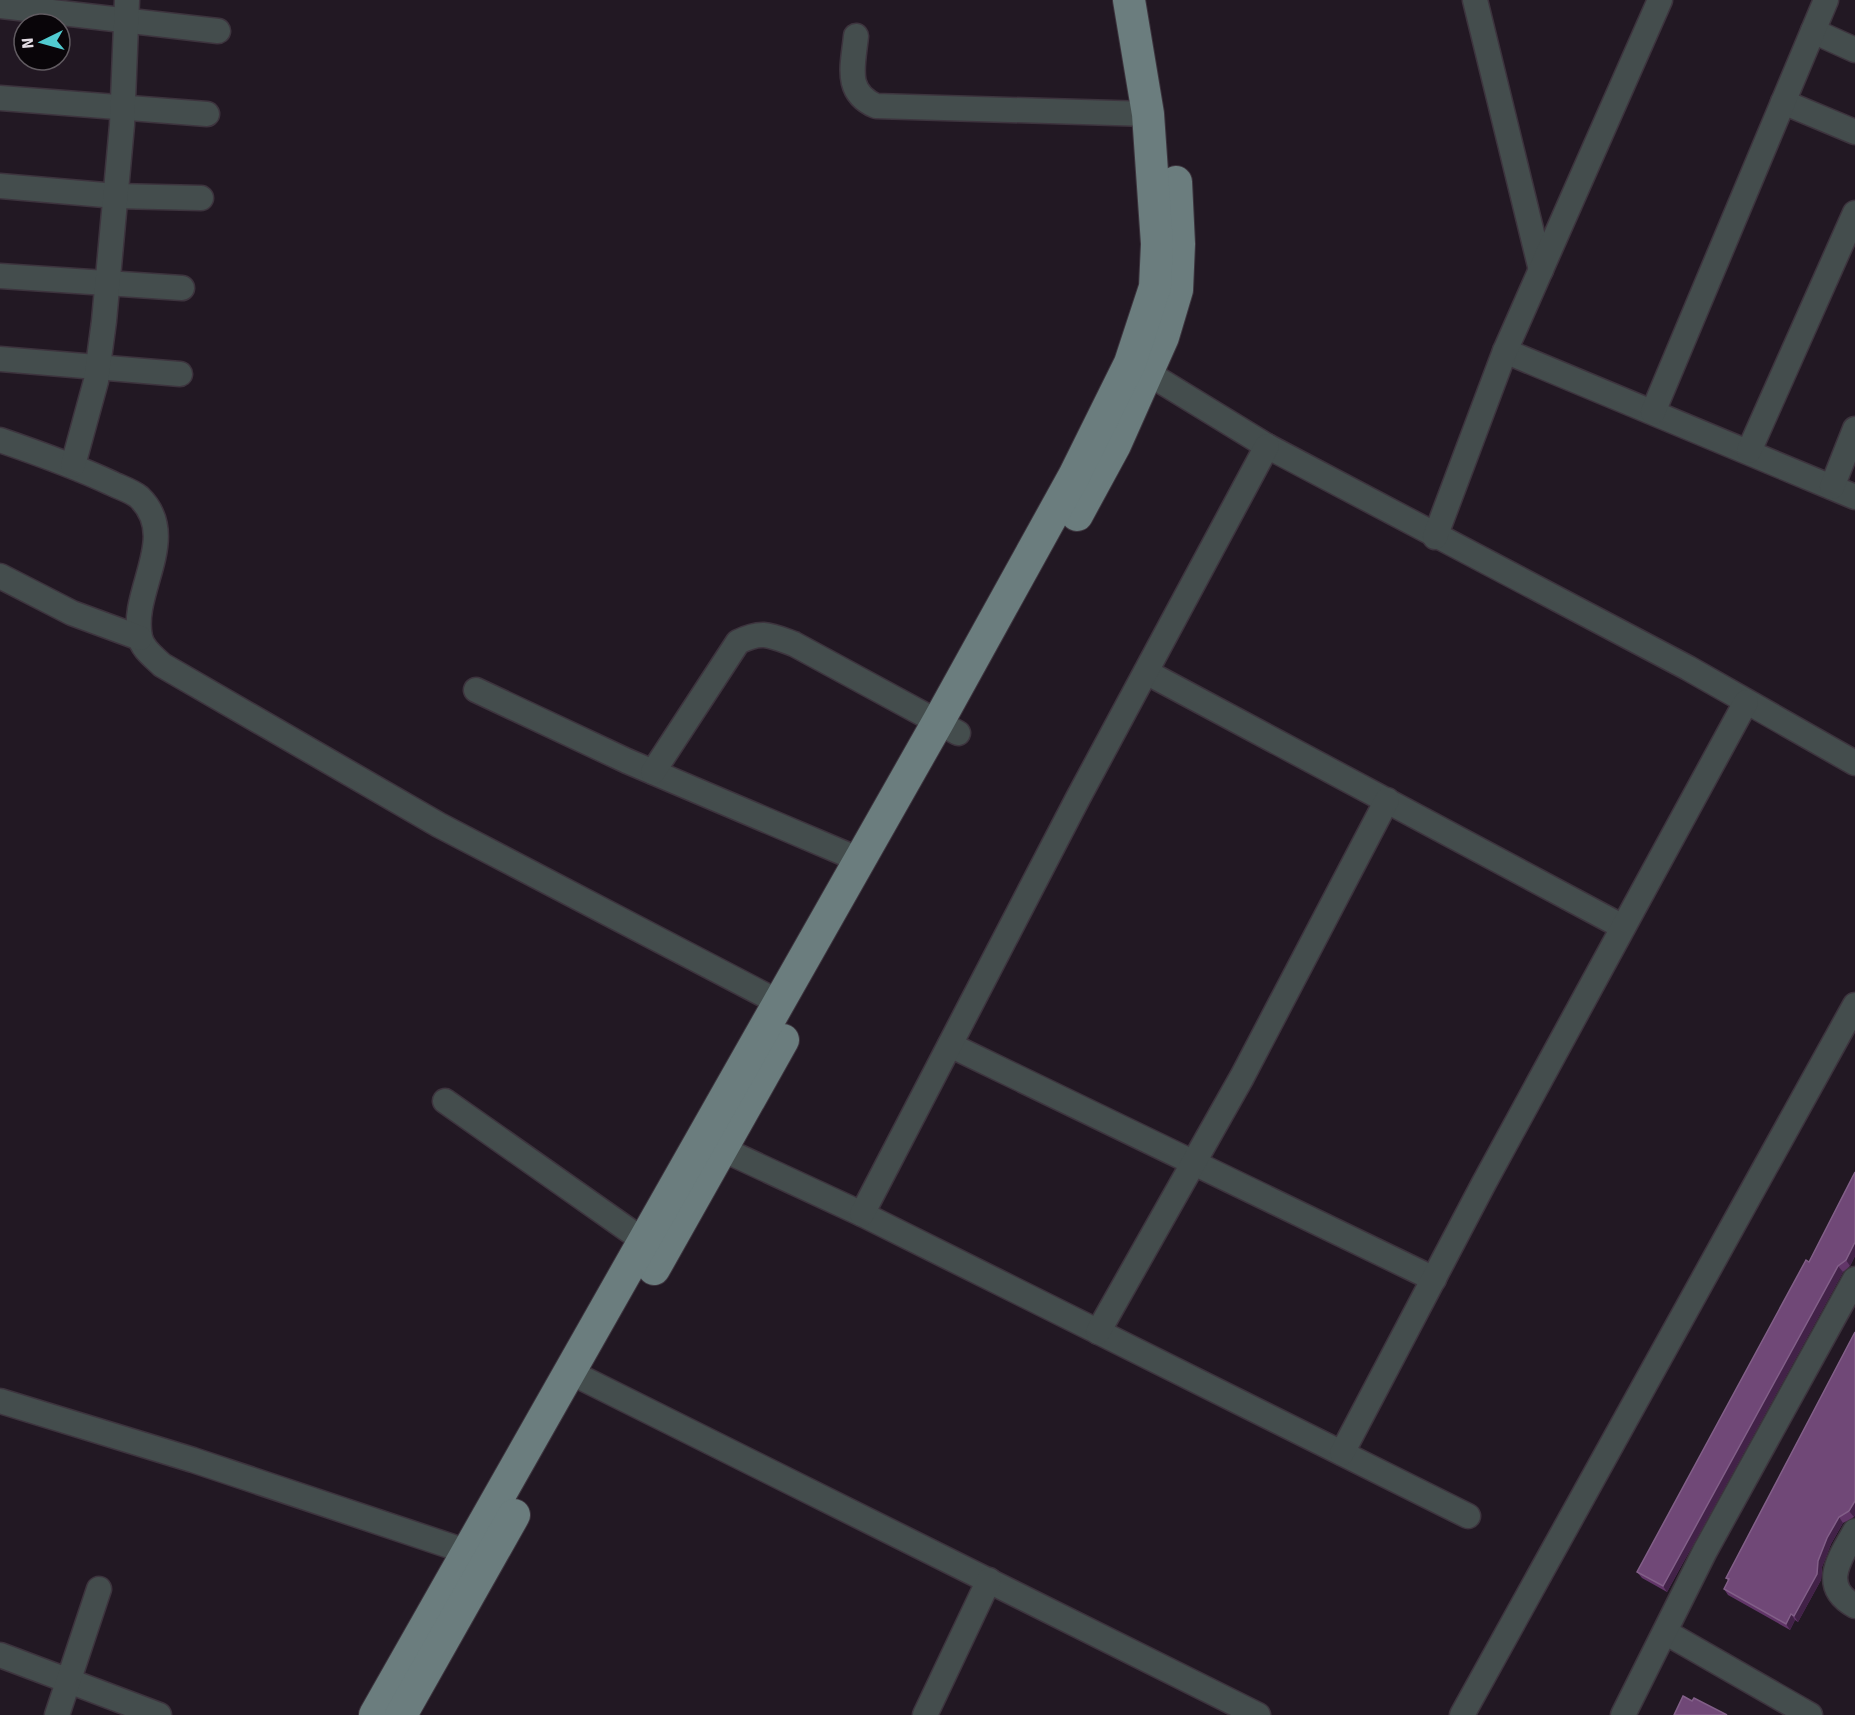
<svg xmlns="http://www.w3.org/2000/svg" width="1855" height="1715" viewBox="0 0 1855 1715" font-family="Signika,sans-serif">
  <style>
    .lines { fill: none; stroke-linecap: round; stroke-linejoin: round }
    .minor-casing { stroke: #3d343e; stroke-width: 27 }
    .major-casing { stroke: #3d343e; stroke-width: 34 }
    .minor { stroke: #444d4d; stroke-width: 24 }
    .major { stroke: #6b7d7e; stroke-width: 32 }
    .wall { fill: #623669 }
    .shaded-wall { fill: #422248 }
    .building { fill: #704877; stroke: #825f88; stroke-width: 1.5 }
  </style>
  <rect width="100%" height="100%" fill="#221823"/>
  <g class="lines">
    <defs>
      <g id="minor">
        <path d="M1475,0L1541,270"/>
        <path d="M0,6L218,31"/>
        <path d="M1813,31L1855,50"/>
        <path d="M856,36C853,66 844,92 876,106L1148,114"/>
        <path d="M0,98L207,114"/>
        <path d="M1783,102L1855,132"/>
        <path d="M0,186L116,196L201,198"/>
        <path d="M0,276L182,288"/>
        <path d="M1505,351L1855,497"/>
        <path d="M0,359L180,374"/>
        <path d="M1133,364L1267,446L1688,668L1855,763"/>
        <path d="M1653,412L1826,0"/>
        <path d="M0,440C38,453 75,466 111,483C119,487 132,491 139,497C181,537 130,591 140,637C142,649 154,657 162,665L439,825L780,1003"/>
        <path d="M1749,451L1855,213"/>
        <path d="M73,465L96,381L104,321L122,125L127,0"/>
        <path d="M1832,487L1855,429"/>
        <path d="M1435,537L1505,351L1660,0"/>
        <path d="M0,576L72,613L140,638"/>
        <path d="M1146,672L1623,927"/>
        <path d="M476,690L627,761L860,860"/>
        <path d="M653,772L738,642C762,630 770,635 794,644L958,733"/>
        <path d="M950,1045L1434,1279"/>
        <path d="M445,1101L644,1241"/>
        <path d="M707,1142L862,1214L1468,1516"/>
        <path d="M862,1214L1078,798L1267,446"/>
        <path d="M1098,1332L1242,1077L1387,800"/>
        <path d="M570,1372L1258,1715"/>
        <path d="M0,1401L193,1460L468,1552"/>
        <path d="M1342,1453L1484,1183L1746,702"/>
        <path d="M1855,1531C1840,1558 1819,1586 1855,1606"/>
        <path d="M1665,1632L1810,1715"/>
        <path d="M0,1655L159,1715"/>
        <path d="M57,1715L99,1589"/>
        <path d="M925,1715L989,1580"/>
        <path d="M1462,1715L1855,1005"/>
        <path d="M1623,1715L1705,1551L1855,1279"/>
      </g>
      <g id="major">
        <path d="M1077,515L1115,445L1163,337L1177,290L1179,244L1176,182"/>
        <path d="M654,1269L783,1040"/>
        <path d="M375,1715L938,722L1074,476L1130,363L1155,287L1157,244L1148,114L1129,0"/>
        <path d="M401,1715L514,1515"/>
      </g>
    </defs>
    <use href="#minor" class="minor-casing"/>
    <use href="#major" class="major-casing"/>
    <use href="#minor" class="minor"/>
    <use href="#major" class="major"/>
  </g>
  <g class="wall">
    <path d="M1855,1172V1256L1850,1266L1843,1272L1667,1592L1642,1578L1637,1572L1809,1262Z"/>
    <path d="M1855,1332V1515L1854,1517L1843,1523L1831,1544L1822,1567L1821,1580L1798,1622L1795,1620L1790,1630L1728,1595L1724,1589L1728,1581L1726,1578Z"/>
  </g>
  <g class="shaded-wall">
    <path d="M1855,1242V1256L1850,1266L1846,1260Z"/>
    <path d="M1838,1266L1843,1272L1667,1592L1663,1586Z"/>
    <path d="M1855,1501V1515L1854,1517L1849,1511Z"/>
    <path d="M1839,1517L1843,1523L1831,1544L1822,1567L1821,1580L1798,1622L1794,1616L1827,1538Z"/>
    <path d="M1791,1614L1795,1620L1790,1630L1786,1624Z"/>
  </g>
  <g class="building">
    <path d="M1855,1172V1242L1846,1260L1838,1266L1663,1586L1637,1572L1806,1260L1809,1262Z"/>
    <path d="M1855,1332V1501L1849,1511L1839,1517L1827,1538L1818,1561L1817,1574L1794,1616L1791,1614L1786,1624L1724,1589L1729,1579L1726,1578Z"/>
    <path d="M1683,1696L1692,1701L1694,1698L1727,1715H1674Z"/>
  </g>
  <g transform="translate(42 42) rotate(265)"><circle r="28" fill="#090509" stroke="#615b61" stroke-width="1.5"/>
  <path d="M0-4.5L10 22L0 15L-10 22Z" fill="#51ccd1"/>
  <text y="-9" font-size="16" font-weight="bold" text-anchor="middle" fill="#e4dde5">N</text>
  </g>
</svg>
